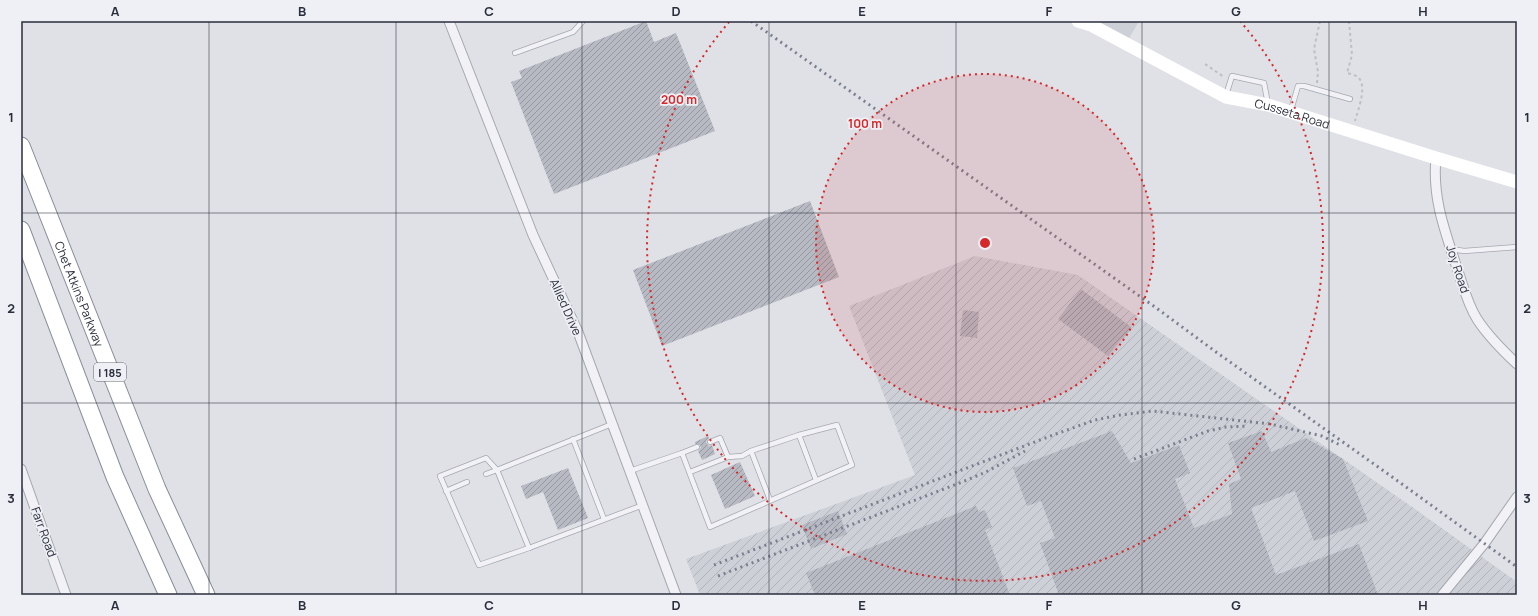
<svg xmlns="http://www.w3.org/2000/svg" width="1538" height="616" viewBox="0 0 1538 616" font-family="Manrope,sans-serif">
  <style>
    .built { fill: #ced0d8 }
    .industrial { fill: url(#industrial-furrows) }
    .building { fill: url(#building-hatch) }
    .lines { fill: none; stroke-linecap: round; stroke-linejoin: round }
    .lane-casing { stroke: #a5a8b0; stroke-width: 6 }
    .street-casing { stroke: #a5a8b0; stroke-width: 11 }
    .highway-casing { stroke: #888e9c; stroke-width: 19 }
    .path { stroke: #bebfc6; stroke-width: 2; stroke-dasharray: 3 3; stroke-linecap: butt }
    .lane { stroke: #f2f2f6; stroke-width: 4.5 }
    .street { stroke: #f2f2f6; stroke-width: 9 }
    .secondary { stroke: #fff; stroke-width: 13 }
    .highway { stroke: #fff; stroke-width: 17 }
    .rail { stroke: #7b808f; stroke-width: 3; stroke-dasharray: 2 4; stroke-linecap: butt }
    .grid { fill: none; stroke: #2a2e3c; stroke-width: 1; stroke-opacity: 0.55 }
    .ring { fill: none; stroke: #d62828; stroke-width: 2; stroke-dasharray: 2 4 }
    .labels { text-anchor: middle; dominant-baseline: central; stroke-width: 3.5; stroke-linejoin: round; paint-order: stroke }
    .shield { fill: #eff0f5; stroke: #656874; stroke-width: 1 }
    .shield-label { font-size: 11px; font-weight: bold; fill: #2a2e3c }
    .street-label { font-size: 12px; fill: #2a2e3c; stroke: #eff0f5 }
    .centre { fill: #d62828; stroke: #eff0f5; stroke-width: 2 }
    .ring-label { font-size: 12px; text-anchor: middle; font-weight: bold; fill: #d62828; stroke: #eff0f5; stroke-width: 3.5; stroke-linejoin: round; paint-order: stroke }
    .neatline { fill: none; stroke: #2a2e3c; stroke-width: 1.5 }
    .grid-label { font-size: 13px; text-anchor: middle; font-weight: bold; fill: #2a2e3c }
  </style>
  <defs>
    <pattern id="industrial-furrows" width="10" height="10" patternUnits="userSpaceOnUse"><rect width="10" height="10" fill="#ced0d8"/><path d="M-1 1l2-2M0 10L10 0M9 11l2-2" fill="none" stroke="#b1b3ba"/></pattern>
    <pattern id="building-hatch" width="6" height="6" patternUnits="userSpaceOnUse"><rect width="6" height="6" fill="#b7bac3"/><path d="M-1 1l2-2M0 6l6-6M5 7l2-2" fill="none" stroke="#9598a0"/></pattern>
  </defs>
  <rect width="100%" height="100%" fill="#dfe1e7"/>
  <path class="built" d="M1087,21H1139L1127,42Z"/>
  <path class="industrial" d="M975,256L1078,275L1415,509L1517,582V595H700L686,559L915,475L849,306Z"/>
  <g class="building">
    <path d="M646,21L654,42L676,33L715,131L554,194L511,82L522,78L519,71Z"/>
    <path d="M810,201L839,277L662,346L633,270Z"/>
    <path d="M1081,289L1131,327L1108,356L1058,319Z"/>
    <path d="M963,310L979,312L977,338L960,336Z"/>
    <path d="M1112,431L1131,463L1179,445L1190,473L1175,479L1194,528L1232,514L1229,484L1241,479L1228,443L1262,431L1271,452L1306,438L1343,459L1368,521L1314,541L1295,491L1251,508L1276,575L1359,544L1378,595H1059L1040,543L1055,538L1041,501L1027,506L1013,468Z"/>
    <path d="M708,436L709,438L706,441L707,444L709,446L712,445L715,454L702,460L698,451L701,448L700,445L695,444V442Z"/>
    <path d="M740,462L755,496L725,509L711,475Z"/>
    <path d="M568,468L588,518L558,530L543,492L526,499L521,486Z"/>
    <path d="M976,506L979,512L985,510L992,527L985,530L1010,595H815L806,573Z"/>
    <path d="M838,511L847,534L811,549L802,525Z"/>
  </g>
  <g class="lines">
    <defs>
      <g id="lane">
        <path d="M515,53L573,32L583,21"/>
        <path d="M1226,95L1232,76L1264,83L1268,104"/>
        <path d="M1291,110L1298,86H1304L1350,99"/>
        <path d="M1451,249L1464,251L1517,247"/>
        <path d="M612,424L497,470L529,548L643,505"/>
        <path d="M799,435L816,480"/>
        <path d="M573,439L604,519"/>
        <path d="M682,453L697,447"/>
        <path d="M728,457L742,456L751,451"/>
        <path d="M630,471L682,453L710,527L852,465L837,425L799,435L751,451L770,500"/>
        <path d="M690,472L728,457L720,438L710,442"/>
        <path d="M486,474L497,470L486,458L440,476L479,565L529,548"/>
        <path d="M446,491L467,482"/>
      </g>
      <g id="street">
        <path d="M449,21L533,235L578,332L676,595"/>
        <path d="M1436,158C1432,198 1445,231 1457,268C1463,285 1467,303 1477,319C1488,336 1502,350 1517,364"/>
        <path d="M21,469L66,595"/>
        <path d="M1442,595L1484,544L1517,497"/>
      </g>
      <g id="highway">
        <path id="s2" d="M21,146L157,489L206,595"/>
        <path d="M21,230L115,477L168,595"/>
      </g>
    </defs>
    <use href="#lane" class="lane-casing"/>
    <use href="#street" class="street-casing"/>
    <use href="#highway" class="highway-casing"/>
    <g class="path">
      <path d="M1349,21L1352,55L1347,73C1351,74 1356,75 1359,78C1367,88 1358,110 1355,121"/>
      <path d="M1205,64L1224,77"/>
      <path d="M1317,83L1318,72L1314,49L1320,21"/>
    </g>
    <use href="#lane" class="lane"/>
    <use href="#street" class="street"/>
    <path class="secondary" id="s1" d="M1078,21L1091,25L1226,97L1268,105L1436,158L1517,182"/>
    <use href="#highway" class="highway"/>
    <g class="rail">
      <path d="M751,21L1155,307L1216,352L1388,474L1517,567"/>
      <path d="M1134,459L1208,431L1226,427L1248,426"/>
      <path d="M714,565L1053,435L1095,420L1120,415L1153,411L1270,424L1322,436L1342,446"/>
      <path d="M718,576L957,484L984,473L1025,451"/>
    </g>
  </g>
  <path class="grid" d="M209,21V595M396,21V595M582,21V595M769,21V595M956,21V595M1142,21V595M1329,21V595M21,213H1517M21,403H1517"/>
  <circle cx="985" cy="243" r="169" fill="#d62828" fill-opacity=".12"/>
  <g class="ring">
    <circle cx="985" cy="243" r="169"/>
    <path d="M1240 21A338 338 0 1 1 730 21"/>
  </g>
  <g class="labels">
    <rect class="shield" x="94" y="363" width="32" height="18" rx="3"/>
    <g class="shield-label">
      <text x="110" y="372">I 185</text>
    </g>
    <g class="street-label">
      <text stroke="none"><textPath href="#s1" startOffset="235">Cusseta Road</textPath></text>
      <text transform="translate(1458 269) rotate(72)">Joy Road</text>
      <text stroke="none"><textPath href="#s2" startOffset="159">Chet Atkins Parkway</textPath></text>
      <text transform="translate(566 307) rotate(66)">Allied Drive</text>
      <text transform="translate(44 532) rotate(70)">Farr Road</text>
    </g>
  </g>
  <circle cx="985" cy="243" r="6" class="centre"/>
  <g class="ring-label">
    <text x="679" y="104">200 m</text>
    <text x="865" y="128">100 m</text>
  </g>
  <rect width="1538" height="616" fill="none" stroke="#eff0f5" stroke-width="44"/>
  <rect x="22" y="22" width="1494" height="572" class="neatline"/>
  <g class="grid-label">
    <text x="115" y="16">A</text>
    <text x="302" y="16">B</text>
    <text x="489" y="16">C</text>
    <text x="676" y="16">D</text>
    <text x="862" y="16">E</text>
    <text x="1049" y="16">F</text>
    <text x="1236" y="16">G</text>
    <text x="1423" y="16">H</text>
    <text x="11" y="122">1</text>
    <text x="1527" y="122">1</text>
    <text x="11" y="313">2</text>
    <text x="1527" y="313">2</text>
    <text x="11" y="503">3</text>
    <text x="1527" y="503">3</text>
    <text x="115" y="610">A</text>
    <text x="302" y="610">B</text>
    <text x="489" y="610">C</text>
    <text x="676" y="610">D</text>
    <text x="862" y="610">E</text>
    <text x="1049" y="610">F</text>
    <text x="1236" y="610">G</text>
    <text x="1423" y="610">H</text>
  </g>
</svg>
